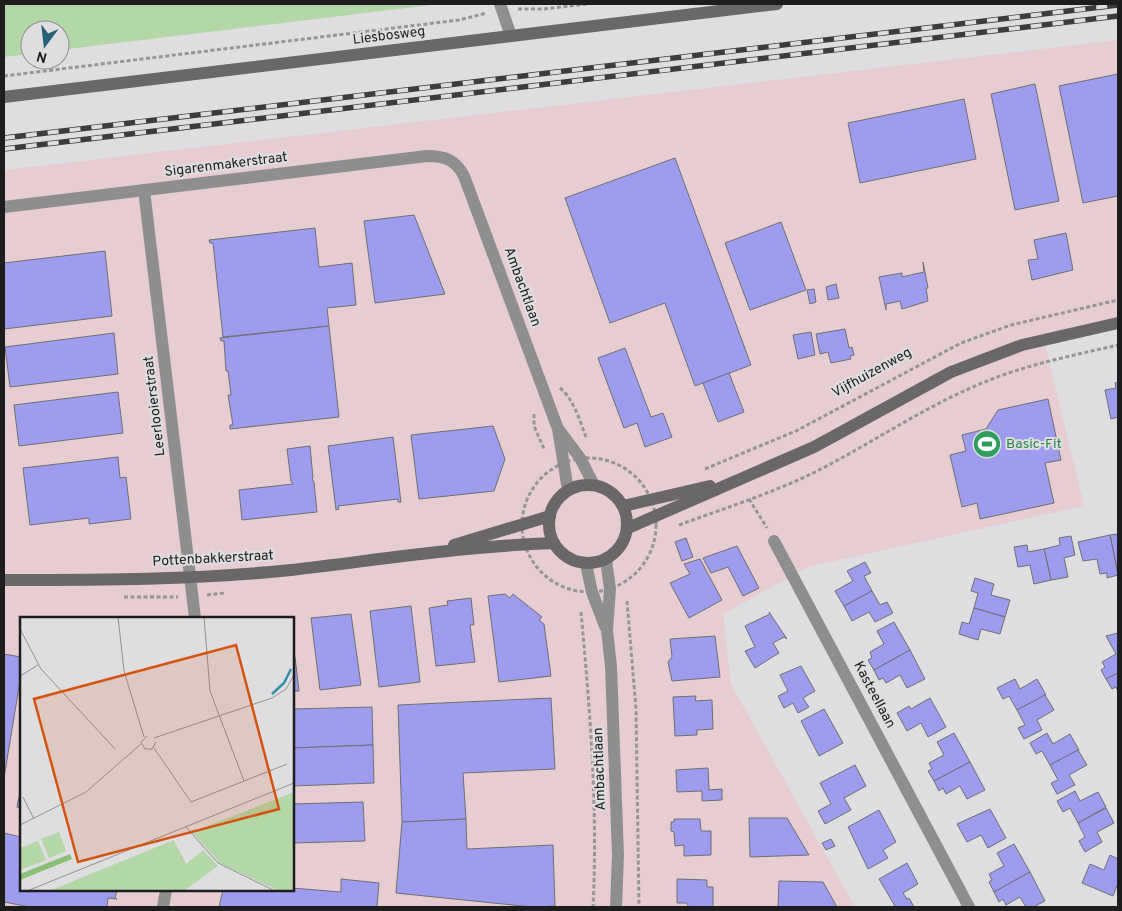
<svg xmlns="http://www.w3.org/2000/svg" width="1122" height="911" viewBox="0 0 1122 911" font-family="Overpass,sans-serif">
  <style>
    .commercial { fill: #e7cdd2; fill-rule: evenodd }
    .green { fill: #b4d7a8 }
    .building { fill: #9e9cee; stroke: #6e6f71 }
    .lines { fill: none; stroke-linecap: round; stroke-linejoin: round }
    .path { stroke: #959597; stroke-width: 3; stroke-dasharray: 4 2.5; stroke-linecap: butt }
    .street { stroke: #8f8e8e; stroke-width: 12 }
    .secondary { stroke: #6a6768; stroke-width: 12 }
    .rail-casing { stroke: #3c3c3d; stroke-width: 5.5 }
    .rail { stroke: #dedee1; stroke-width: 4; stroke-dasharray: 11; stroke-linecap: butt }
    .labels { text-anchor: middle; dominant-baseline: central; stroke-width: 4; stroke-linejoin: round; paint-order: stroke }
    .street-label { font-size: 14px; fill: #1d1d1e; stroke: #dedee1 }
    .leisure-label { font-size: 14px; fill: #27864d; stroke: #dedee1; text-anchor: start }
    .inset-river { fill: none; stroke: #2e91a8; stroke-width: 2.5 }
    .inset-road { fill: none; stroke: #919193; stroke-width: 1 }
    .view { fill: #d4530e; fill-opacity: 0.15; stroke: #d4530e; stroke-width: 2.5 }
    .inset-edge { fill: none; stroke: #1d1d1e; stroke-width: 2.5 }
  </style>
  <rect width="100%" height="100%" fill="#dedee1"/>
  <path class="commercial" d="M1118,40V323L1044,340L1084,506L808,567L723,614L731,684L855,907H4V170ZM21,618H292V890H21Z"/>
  <path class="green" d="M4,4H440L60,50V30H30V54L4,57Z"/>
  <g class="building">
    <path d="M1118,74V196L1083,203L1059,86Z"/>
    <path d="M1035,84L1059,201L1015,210L991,94Z"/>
    <path d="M964,99L976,159L860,183L848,123Z"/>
    <path d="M675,158L751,365L695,386L665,303L610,323L565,198Z"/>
    <path d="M414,215L445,294L375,303L364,221Z"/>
    <path d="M781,222L806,290L750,310L725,243Z"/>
    <path d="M315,228L319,267L352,263L356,305L327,308L329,326L223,337L213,243H210L209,240Z"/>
    <path d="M1066,233L1073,270L1032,280L1028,260L1038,259L1034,240Z"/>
    <path d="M105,251L112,316L4,329V263Z"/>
    <path d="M923,262L928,288H926L928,301L902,309L900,301L886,304V310L879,277L902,273V277L924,272Z"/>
    <path d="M836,284L839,298L828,300L826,287Z"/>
    <path d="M814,289L816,302L810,304L807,290Z"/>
    <path d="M329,326L339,417L230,429V425H233L228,395H231L228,371H226L224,341H221L220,338Z"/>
    <path d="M845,329L849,348L852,347L854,355L850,356L851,359L831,363L828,352L820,354L816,334Z"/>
    <path d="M811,332L815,355L798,359L793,335Z"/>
    <path d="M114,333L118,374L10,387L5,347Z"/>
    <path d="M625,348L651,417L663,413L672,437L645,447L637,423L624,428L598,358Z"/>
    <path d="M729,373L744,412L718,422L703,383Z"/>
    <path d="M1118,382V417L1111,419L1105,390L1116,388L1115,383Z"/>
    <path d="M118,392L123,433L19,446L14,405Z"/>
    <path d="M1048,399L1061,460L1045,463L1054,503L980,519L977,503L962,507L950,455L966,451L962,435L986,429L998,410Z"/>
    <path d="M493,426L505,459L494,491L419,499L411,435Z"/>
    <path d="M393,437L401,502H398V499L338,506L339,509L336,510L328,446Z"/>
    <path d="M310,446L313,478L312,479L314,482L317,512L242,520L239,490L293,484L291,481L287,449Z"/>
    <path d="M118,457L120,478L126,477L131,519L89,524V518L30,525L23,468Z"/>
    <path d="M1118,534V574L1110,535Z"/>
    <path d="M1110,535L1118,575L1107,578V573L1100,574L1097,559L1083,561L1078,542Z"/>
    <path d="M1071,536L1075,555L1064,558L1068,577L1051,580L1044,549L1060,545L1059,538Z"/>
    <path d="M686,538L693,557L682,561L675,542Z"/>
    <path d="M1027,545L1028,552L1044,549L1051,580L1034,584L1030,565L1018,567L1014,547Z"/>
    <path d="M737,546L759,588L743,596L728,567L711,573L703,558Z"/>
    <path d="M700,559L722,600L689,618L670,583L690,574L684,564Z"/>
    <path d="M865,562L871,573L864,576L872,591L844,606L835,591L853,581L847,571Z"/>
    <path d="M975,578L994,584L991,595L1010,600L1005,617L974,608L978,593L971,591Z"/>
    <path d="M872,591L880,605L887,602L893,613L875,622L869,612L852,621L844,606Z"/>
    <path d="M505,594L510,598L513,594L542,617L539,620L544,624L551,676L499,682L488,596Z"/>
    <path d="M471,598L474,625H470L475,662L436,666L429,608L448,605L447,601Z"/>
    <path d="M411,606L420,682L379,687L370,611Z"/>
    <path d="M974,608L1005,617L1000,634L981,629L978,640L959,634L962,622L969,624Z"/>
    <path d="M769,612L787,639L784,637L773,643L779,653L755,668L745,651L755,647L745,626L770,614Z"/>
    <path d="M351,614L361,685L320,690L311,618Z"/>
    <path d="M894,622L910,650L874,670L868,660L872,658L870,652L884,644L877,631Z"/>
    <path d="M1118,633V673L1106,679L1101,670L1105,667L1102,662L1116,654L1106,636Z"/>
    <path d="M715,636L720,677L672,681L668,662L672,657L670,639Z"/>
    <path d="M910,650L925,679L907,688L900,675L886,683L883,678L879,680L874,670Z"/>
    <path d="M4,654L21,657V675L4,778Z"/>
    <path d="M292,657H295L299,691H292Z"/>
    <path d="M801,666L815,691L803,698L809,707L798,713L793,703L784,708L778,696L788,691L780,675Z"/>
    <path d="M1118,673V692L1116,687L1112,689L1106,679Z"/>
    <path d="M1015,679L1020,689L1037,679L1046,695L1017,710L1009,696L1003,699L997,688Z"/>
    <path d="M1045,695L1054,710L1037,720L1042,730L1024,739L1018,728L1025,725L1017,710Z"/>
    <path d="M696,696L695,701L712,700L713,729L697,730V735L675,736L673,697Z"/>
    <path d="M551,698L555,769L463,773L466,819L402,822L398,705Z"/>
    <path d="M930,698L946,727L928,737L921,723L907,731L897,713L909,706L911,709Z"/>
    <path d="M372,707L373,745L292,748V709Z"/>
    <path d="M824,709L843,743L819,756L801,721Z"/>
    <path d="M954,733L970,762L934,781L928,771L932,769L929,763L944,755L937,742Z"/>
    <path d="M1047,733L1053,744L1070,734L1079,750L1050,765L1042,751L1036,754L1030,743Z"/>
    <path d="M373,745L374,783L292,786V748Z"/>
    <path d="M1078,750L1087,765L1069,775L1075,785L1057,794L1051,783L1058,780L1050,765Z"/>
    <path d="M970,762L985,790L967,799L960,786L946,794L943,788L939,791L934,781Z"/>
    <path d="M855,765L866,786L844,798L851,810L825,824L818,811L831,804L820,783Z"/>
    <path d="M708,768L709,790L722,789V800L702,801V791L677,792L676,770Z"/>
    <path d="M21,787V808L17,807Z"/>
    <path d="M1075,791L1080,801L1098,792L1106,807L1078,823L1070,808L1063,812L1057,801Z"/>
    <path d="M363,802L365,841L292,843V804Z"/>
    <path d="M1106,808L1114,823L1097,832L1102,842L1085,852L1079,841L1085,837L1078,823Z"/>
    <path d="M990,809L1006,838L988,848L981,835L967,842L957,824Z"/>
    <path d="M879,810L896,842L883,850L888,858L868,869L848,827Z"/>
    <path d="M749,818H787L809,855L750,857Z"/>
    <path d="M466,819L467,849L553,845L555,906L532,907L396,893L402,822Z"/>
    <path d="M674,819H700L701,831H711V855L684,856V845L675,846L674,832L671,831V822H674Z"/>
    <path d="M4,833L21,837V890H117L115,898L117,899L108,898L107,907H30L4,902Z"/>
    <path d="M831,839L835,846L826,850L822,843Z"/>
    <path d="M1014,844L1030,872L994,892L989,882L992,880L989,874L1004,866L997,853Z"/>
    <path d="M1110,855L1118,859V883L1113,896L1082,883L1090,864L1104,870Z"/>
    <path d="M907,863L918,884L903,893L907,899L909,898L914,907H891L895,906L879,879Z"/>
    <path d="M1030,872L1045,901L1033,907H1026L1020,897L1006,905L1003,899L999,902L994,892Z"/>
    <path d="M341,879L379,883L377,907H219L223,890H292V888L341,892Z"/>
    <path d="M677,879L707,880V887H713V907H689L686,903H677Z"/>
    <path d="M779,881L823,882L837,907H778Z"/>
  </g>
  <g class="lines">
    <g class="path">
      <path d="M518,9H543L587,4"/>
      <path d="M4,76L459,20L487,13"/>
      <path d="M560,388C573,398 580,421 586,437"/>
      <path d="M534,414V426L544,449"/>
      <circle cx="589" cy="525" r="67"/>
      <path d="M705,469L796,431L961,343L1011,325L1118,300"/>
      <path d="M749,499L767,528"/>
      <path d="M679,525C725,508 773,493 817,471C874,442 927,405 987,381C1029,364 1075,355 1118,345"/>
      <path d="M207,595L225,593"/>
      <path d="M124,597H178"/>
      <path d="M627,601L636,709L639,907"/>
      <path d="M581,612C590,710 598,809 593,907"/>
    </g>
    <g class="street">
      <path d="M500,4L511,36"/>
      <path d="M144,190L195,618"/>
      <path d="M4,207L427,156C445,156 456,160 464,176L558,429L568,490"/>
      <path d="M559,430L580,458L594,485"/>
      <path d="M774,541L969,907"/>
      <path d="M606,560L610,589L607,630L611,666L618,855L616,907"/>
      <path d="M586,564L592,592L605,626"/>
      <path d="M163,907L166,890"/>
    </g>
    <g class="secondary">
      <path d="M4,97L777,4"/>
      <circle cx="588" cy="524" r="39"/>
      <path d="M623,506L710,486"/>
      <path d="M628,528L814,447L951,372L1022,345L1118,323"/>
      <path d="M454,545L550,516"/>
      <path d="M4,580C99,580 196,580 291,570C378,560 466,546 554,543"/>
    </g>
    <defs>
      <g id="rail">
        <path d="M4,138L1118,5"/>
        <path d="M4,149L1118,16"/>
      </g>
    </defs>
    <use href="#rail" class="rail-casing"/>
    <use href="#rail" class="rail"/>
  </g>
  <defs>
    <symbol id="stadium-disc" viewBox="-11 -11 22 22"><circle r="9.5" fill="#2e9e5b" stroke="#dedee1"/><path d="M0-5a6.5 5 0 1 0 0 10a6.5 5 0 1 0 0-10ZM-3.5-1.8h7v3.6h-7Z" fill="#fff"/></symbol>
  </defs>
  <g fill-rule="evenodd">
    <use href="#stadium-disc" x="971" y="428" width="32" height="32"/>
  </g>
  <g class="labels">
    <g class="street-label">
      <text transform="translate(389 36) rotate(-7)">Liesbosweg</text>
      <text transform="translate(226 165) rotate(-7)">Sigarenmakerstraat</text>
      <text transform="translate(522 287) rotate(70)">Ambachtlaan</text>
      <text transform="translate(872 373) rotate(-29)">Vijfhuizenweg</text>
      <text transform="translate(155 406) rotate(-97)">Leerlooierstraat</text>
      <text transform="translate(213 559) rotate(-3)">Pottenbakkerstraat</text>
      <text transform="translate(874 695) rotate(62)">Kasteellaan</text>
      <text transform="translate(600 769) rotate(-92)">Ambachtlaan</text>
    </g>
    <g class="leisure-label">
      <text x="1006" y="444">Basic-Fit</text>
    </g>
  </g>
  <g transform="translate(20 617)">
    <rect width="274" height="274" fill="#dedee1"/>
    <path d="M274,175V274H259L201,247L172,215ZM39,215L46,234L29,241L21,222ZM154,223L166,247L183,233L198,249L164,274H29ZM18,224L26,243L0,253V231Z" fill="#b4d7a8"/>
    <path d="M50,237L52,242L0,263V257Z" fill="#89c075"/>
    <path class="inset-river" d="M252,77L264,66L271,52"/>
    <path class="inset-road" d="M98,0L104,54L124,120M184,0L190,74L224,164M0,12L21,52L95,132M0,59L18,48M127,119L121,125L125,132H132L136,125M134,121L252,81L266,72L274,58M134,131L171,185L267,147M3,180L14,202M0,208L66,175L121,127M166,210L198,246L255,274M7,274L274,166"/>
    <path class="view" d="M216,28L259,192L58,245L14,82Z"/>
    <rect width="274" height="274" class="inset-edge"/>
  </g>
  <rect width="1122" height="911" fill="none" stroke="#1d1d1e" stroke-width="10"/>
  <g transform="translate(45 45) rotate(195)"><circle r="24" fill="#dedee1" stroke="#919193"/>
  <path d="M0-4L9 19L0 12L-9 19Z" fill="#266079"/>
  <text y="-8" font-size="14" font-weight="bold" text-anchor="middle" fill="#1d1d1e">N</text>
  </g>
</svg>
